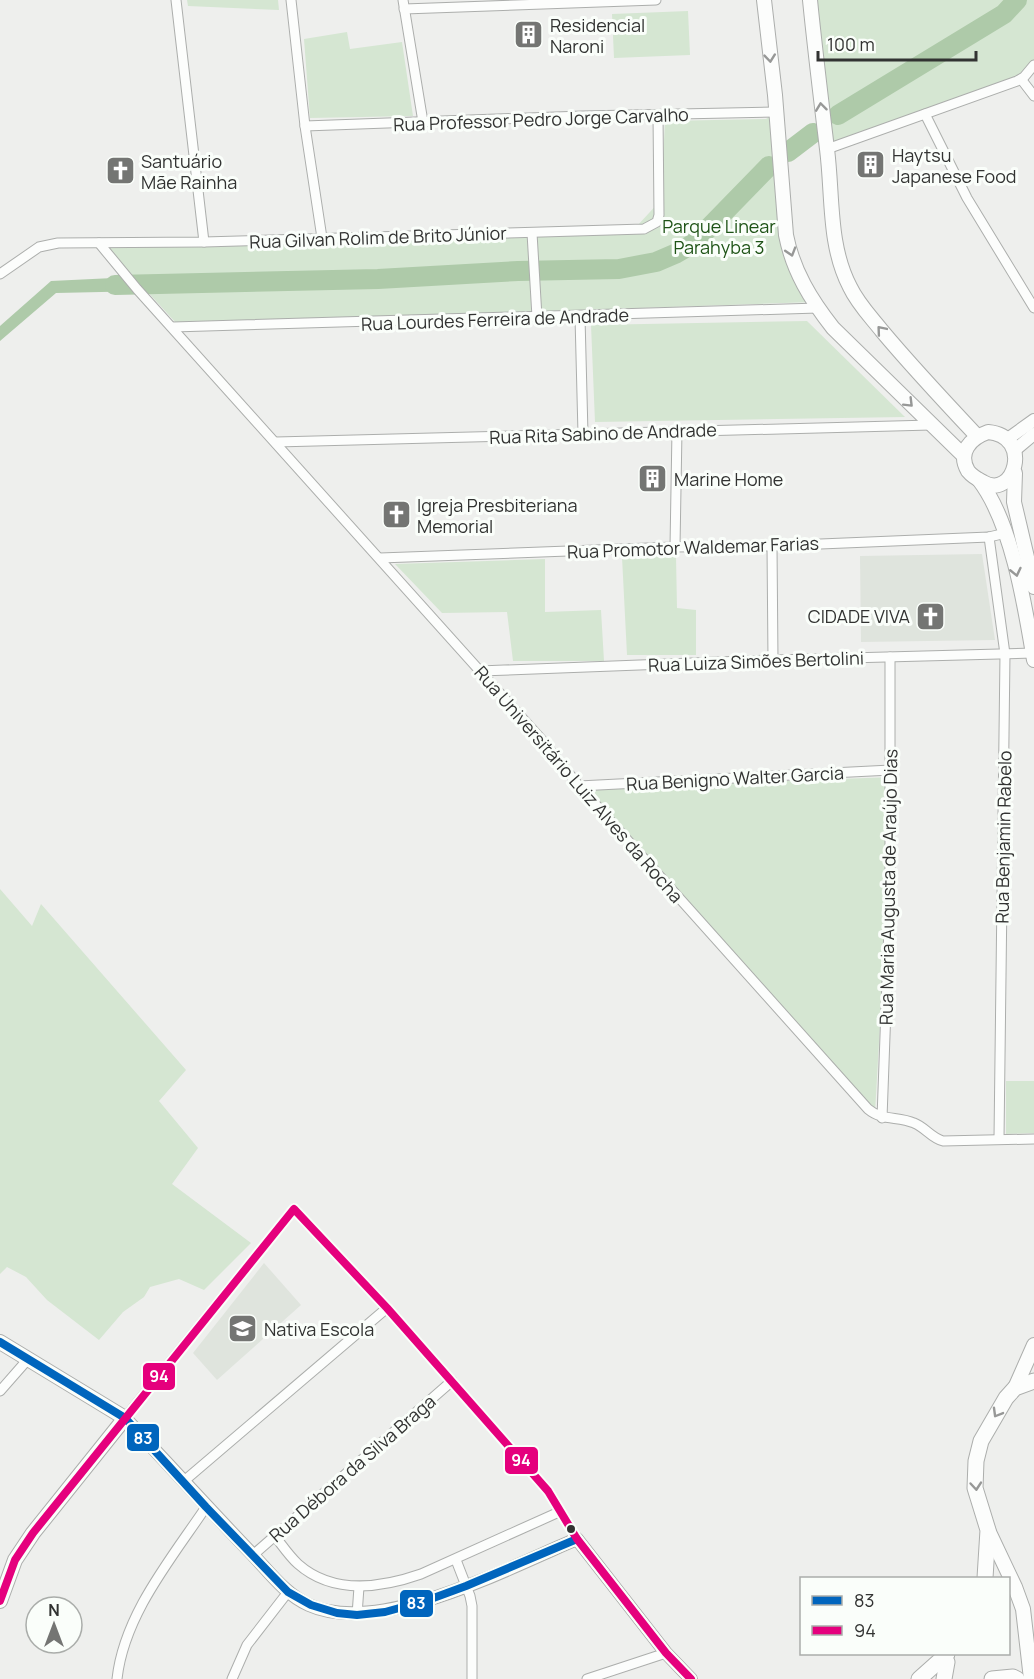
<svg xmlns="http://www.w3.org/2000/svg" width="1034" height="1679" viewBox="0 0 1034 1679" font-family="Manrope,sans-serif">
  <style>
    .built { fill: #dfe4dd }
    .green { fill: #d5e6d2 }
    .water { fill: #aecaa9 }
    .lines { fill: none; stroke-linecap: round; stroke-linejoin: round }
    .river { stroke: #aecaa9; stroke-width: 20 }
    .minor-casing { stroke: #acaeac; stroke-width: 11 }
    .tertiary-casing { stroke: #acaeac; stroke-width: 14 }
    .secondary-casing { stroke: #acaeac; stroke-width: 16 }
    .primary-casing { stroke: #acaeac; stroke-width: 17 }
    .minor { stroke: #fcfdfc; stroke-width: 9 }
    .tertiary { stroke: #fcfdfc; stroke-width: 12 }
    .secondary { stroke: #fcfdfc; stroke-width: 14 }
    .primary { stroke: #fcfdfc; stroke-width: 15 }
    .bus-1-casing { stroke: #fafefa; stroke-width: 12 }
    .bus-2-casing { stroke: #fafefa; stroke-width: 12 }
    .bus-1 { stroke: #0065bd; stroke-width: 8 }
    .bus-2 { stroke: #e5007d; stroke-width: 8 }
    .oneway { stroke: #979897 }
    .bus-dot { fill: #323332; stroke: #fafefa; stroke-width: 2 }
    .labels { text-anchor: middle; dominant-baseline: central; stroke-width: 6; stroke-linejoin: round; paint-order: stroke }
    .poi-label { font-size: 18px; fill: #323332; stroke: #fafefa; text-anchor: start }
    .street-label { font-size: 18px; fill: #323332; stroke: #fafefa }
    .park-label { font-size: 18px; fill: #1e5316; stroke: #fafefa }
    .line-badge { stroke: #fafefa; stroke-width: 2 }
    .badge-label { font-size: 16px; text-anchor: middle; font-weight: bold; fill: #fff }
  </style>
  <rect width="100%" height="100%" fill="#eeefed"/>
  <g class="built">
    <path d="M982,554L995,640L861,642L860,556Z"/>
    <path d="M264,1263L301,1305L217,1380L193,1353Z"/>
  </g>
  <g class="green">
    <path d="M187,0H278L279,10L188,6Z"/>
    <path d="M810,0H1034V64L1023,77L827,146Z"/>
    <path d="M688,11L690,55L614,58L612,14Z"/>
    <path d="M347,32L350,49L402,42L413,116L310,118L304,39Z"/>
    <path d="M776,111L788,246L813,302L177,324L102,242L637,226L661,200L665,121L766,119Z"/>
    <path d="M807,321L905,417L595,422L591,325Z"/>
    <path d="M676,556L677,608L696,610V655H627L622,557Z"/>
    <path d="M545,559V612L601,610L604,661H513L507,612L442,613L395,564Z"/>
    <path d="M894,777L875,1113L584,788Z"/>
    <path d="M0,889L32,926L41,904L186,1070L159,1101L198,1148L172,1184L251,1243L204,1290L179,1279L150,1287L144,1297L123,1312L99,1340L47,1300L26,1277L7,1267L0,1274Z"/>
    <path d="M1006,1081H1034V1133L1006,1134Z"/>
  </g>
  <path class="water" d="M134,277L147,291L56,293L0,341V326L51,281Z"/>
  <g class="lines">
    <g class="river">
      <path d="M838,115L1004,14L1017,0"/>
      <path d="M788,152L813,133"/>
      <path d="M115,285L378,279L518,271L619,269L656,262L677,253L694,243L769,166"/>
    </g>
    <defs>
      <g id="minor">
        <path d="M176,0L204,242"/>
        <path d="M291,0L305,126L322,238"/>
        <path d="M403,0L423,122"/>
        <path d="M404,9L656,0"/>
        <path d="M1021,79L1034,96"/>
        <path d="M925,114L967,198L1034,308"/>
        <path d="M305,126L582,116L776,112"/>
        <path d="M827,149L1017,81L1024,77L1034,65"/>
        <path d="M532,233L537,317"/>
        <path d="M99,243L137,289L541,739L579,786L868,1109C882,1121 898,1116 914,1123C925,1127 931,1138 943,1141L1034,1139"/>
        <path d="M0,274L39,247L58,243L204,242L644,229L657,222L659,215L658,115"/>
        <path d="M580,317L583,434"/>
        <path d="M173,327L818,308"/>
        <path d="M276,442L931,425"/>
        <path d="M989,537L1005,654L999,1138"/>
        <path d="M772,546L773,660"/>
        <path d="M675,547L677,430"/>
        <path d="M380,558L675,547L772,546L893,541L989,537L1006,533"/>
        <path d="M480,671L773,660L1033,653"/>
        <path d="M579,786L891,770"/>
        <path d="M882,1118L890,899V657"/>
        <path d="M0,1391L29,1358"/>
        <path d="M125,1418L294,1209L387,1308L548,1491L577,1539"/>
        <path d="M184,1481L387,1308"/>
        <path d="M274,1535C282,1545 289,1556 298,1564C333,1595 381,1588 421,1574L559,1512"/>
        <path d="M253,1555L452,1381"/>
        <path d="M456,1560L470,1596L472,1606V1679"/>
        <path d="M357,1615L359,1587"/>
        <path d="M117,1679C124,1615 171,1559 206,1507"/>
        <path d="M232,1679L247,1645L288,1592"/>
        <path d="M587,1679L666,1653"/>
      </g>
      <g id="tertiary">
        <path d="M1009,438L1034,420"/>
        <path d="M1016,449L1034,434"/>
        <path d="M125,1418C167,1463 209,1509 252,1554C270,1573 285,1594 309,1605C379,1637 510,1567 577,1539L666,1653L691,1679"/>
      </g>
      <g id="secondary">
        <path d="M764,0L775,95L786,235C793,271 811,300 833,328L964,456"/>
        <path d="M810,0C815,50 821,99 827,149C833,196 828,245 850,287C858,304 871,317 882,331C913,368 945,402 977,436"/>
        <path d="M988,432C1034,436 1014,501 983,482C977,479 972,476 968,471C957,452 971,438 988,432Z"/>
        <path d="M1015,473L1014,502L1034,587"/>
        <path d="M979,480C1012,523 1025,606 1034,660"/>
        <path d="M0,1342L125,1418L33,1533L15,1560L0,1601"/>
        <path d="M1015,1388L1034,1345"/>
        <path d="M988,1530L1015,1587L1023,1609L1031,1679"/>
      </g>
      <g id="primary">
        <path d="M985,1578L988,1530L975,1488L976,1461L981,1441L1006,1398L1015,1388L1034,1381"/>
        <path d="M944,1657L947,1662L944,1679"/>
        <path d="M919,1679L947,1654"/>
        <path d="M992,1679L1013,1677L1017,1679"/>
      </g>
    </defs>
    <use href="#minor" class="minor-casing"/>
    <use href="#tertiary" class="tertiary-casing"/>
    <use href="#secondary" class="secondary-casing"/>
    <use href="#primary" class="primary-casing"/>
    <use href="#minor" class="minor"/>
    <use href="#tertiary" class="tertiary"/>
    <use href="#secondary" class="secondary"/>
    <use href="#primary" class="primary"/>
    <defs>
      <path id="bus-1" d="M0,1342L125,1418L206,1507L288,1592L311,1605L337,1613L357,1615L385,1612L428,1600L466,1586L577,1539"/>
      <path id="bus-2" d="M0,1601L15,1560L33,1533L294,1209L387,1308L548,1491L577,1539L666,1653L691,1679"/>
    </defs>
    <use href="#bus-1" class="bus-1-casing"/>
    <use href="#bus-2" class="bus-2-casing"/>
    <use href="#bus-1" class="bus-1"/>
    <use href="#bus-2" class="bus-2"/>
  </g>
  <defs><path id="oneway-chevron" d="M-2-3.5L2.5 0L-2 3.5" fill="none" stroke-width="1.6" stroke-linecap="round" stroke-linejoin="round" transform="scale(1.5)"/></defs>
  <g class="oneway">
    <use href="#oneway-chevron" transform="translate(770 58) rotate(84)"/>
    <use href="#oneway-chevron" transform="translate(821 107) rotate(-97)"/>
    <use href="#oneway-chevron" transform="translate(791 252) rotate(73)"/>
    <use href="#oneway-chevron" transform="translate(881 330) rotate(-130)"/>
    <use href="#oneway-chevron" transform="translate(909 403) rotate(45)"/>
    <use href="#oneway-chevron" transform="translate(1016 572) rotate(77)"/>
    <use href="#oneway-chevron" transform="translate(997 1413) rotate(120)"/>
    <use href="#oneway-chevron" transform="translate(976 1486) rotate(85)"/>
  </g>
  <defs>
    <symbol id="building-square" viewBox="-11 -11 22 22"><rect x="-9" y="-9" width="18" height="18" rx="4" fill="#747573" stroke="#fafefa"/><path d="M-4-6H4V6H1V3H-1V6H-4ZM-2.5-4.3h1.7v1.8h-1.7ZM.8-4.3h1.7v1.8H.8ZM-2.5-1h1.7V.8h-1.7ZM.8-1h1.7V.8H.8Z" fill="#fff"/></symbol>
    <symbol id="church-square" viewBox="-11 -11 22 22"><rect x="-9" y="-9" width="18" height="18" rx="4" fill="#747573" stroke="#fafefa"/><path d="M-1.2-6h2.4v3.5h3.3v2.4h-3.3V6h-2.4V-.1h-3.3v-2.4h3.3Z" fill="#fff"/></symbol>
    <symbol id="school-square" viewBox="-11 -11 22 22"><rect x="-9" y="-9" width="18" height="18" rx="4" fill="#747573" stroke="#fafefa"/><path d="M0-5L7-2L0 1L-7-2ZM-4 1L0 2.5L4 1V4Q0 6-4 4Z" fill="#fff"/></symbol>
  </defs>
  <g fill-rule="evenodd">
    <use href="#building-square" x="512" y="18" width="33" height="33"/>
    <use href="#building-square" x="854" y="148" width="33" height="33"/>
    <use href="#church-square" x="104" y="154" width="33" height="33"/>
    <use href="#building-square" x="636" y="462" width="33" height="33"/>
    <use href="#church-square" x="380" y="498" width="33" height="33"/>
    <use href="#church-square" x="914" y="600" width="33" height="33"/>
    <use href="#school-square" x="226" y="1312" width="33" height="33"/>
  </g>
  <circle class="bus-dot" cx="571" cy="1529" r="5"/>
  <g class="labels">
    <g class="poi-label">
      <text x="550" y="25">Residencial<tspan x="550" dy="21">Naroni</tspan></text>
      <text x="892" y="155">Haytsu<tspan x="892" dy="21">Japanese Food</tspan></text>
      <text x="141" y="161">Santuário<tspan x="141" dy="21">Mãe Rainha</tspan></text>
      <text x="674" y="479">Marine Home</text>
      <text x="417" y="505">Igreja Presbiteriana<tspan x="417" dy="21">Memorial</tspan></text>
      <text x="910" y="616" text-anchor="end">CIDADE VIVA</text>
      <text x="264" y="1329">Nativa Escola</text>
    </g>
    <g class="street-label">
      <text transform="translate(541 119) rotate(-2)">Rua Professor Pedro Jorge Carvalho</text>
      <text transform="translate(378 237) rotate(-2)">Rua Gilvan Rolim de Brito Júnior</text>
      <text transform="translate(495 319) rotate(-2)">Rua Lourdes Ferreira de Andrade</text>
      <text transform="translate(603 433) rotate(-2)">Rua Rita Sabino de Andrade</text>
      <text transform="translate(693 547) rotate(-2)">Rua Promotor Waldemar Farias</text>
      <text transform="translate(756 661) rotate(-2)">Rua Luiza Simões Bertolini</text>
      <text transform="translate(735 778) rotate(-3)">Rua Benigno Walter Garcia</text>
      <text transform="translate(579 784) rotate(49)">Rua Universitário Luiz Alves da Rocha</text>
      <text transform="translate(1003 837) rotate(-89)">Rua Benjamin Rabelo</text>
      <text transform="translate(888 887) rotate(-89)">Rua Maria Augusta de Araújo Dias</text>
      <text transform="translate(352 1468) rotate(-41)">Rua Débora da Silva Braga</text>
    </g>
    <g class="park-label">
      <text x="719" y="226">Parque Linear<tspan x="719" dy="21">Parahyba 3</tspan></text>
    </g>
  </g>
  <g class="line-badge">
    <rect x="142" y="1362" width="34" height="29" rx="6" fill="#e5007d"/>
    <rect x="126" y="1423" width="34" height="29" rx="6" fill="#0065bd"/>
    <rect x="504" y="1446" width="35" height="29" rx="6" fill="#e5007d"/>
    <rect x="399" y="1589" width="35" height="29" rx="6" fill="#0065bd"/>
  </g>
  <g class="badge-label">
    <text x="159" y="1382">94</text>
    <text x="143" y="1444">83</text>
    <text x="521" y="1466">94</text>
    <text x="416" y="1609">83</text>
  </g>
  <rect x="800" y="1577" width="210" height="78" fill="#fafefa" stroke="#aaadaa" stroke-width="1.5"/>
  <rect x="812" y="1596" width="30" height="9" fill="#0065bd" stroke="#aaadaa" stroke-width="1.5"/>
  <text x="854" y="1607" font-size="18" fill="#323332">83</text>
  <rect x="812" y="1626" width="30" height="9" fill="#e5007d" stroke="#aaadaa" stroke-width="1.5"/>
  <text x="854" y="1637" font-size="18" fill="#323332">94</text>
  <g transform="translate(54 1625)"><circle r="28" fill="#fafefa" stroke="#aaadaa" stroke-width="1.5"/>
  <path d="M0-4.5L10 22L0 15L-10 22Z" fill="#747573"/>
  <text y="-9" font-size="16" font-weight="bold" text-anchor="middle" fill="#323332">N</text>
  </g>
  <path d="M818 51v9h158v-9" fill="none" stroke="#323332" stroke-width="3"/>
  <text x="827" y="51" font-size="18" fill="#323332" stroke="#fafefa" stroke-width="4.5" paint-order="stroke">100 m</text>
</svg>
